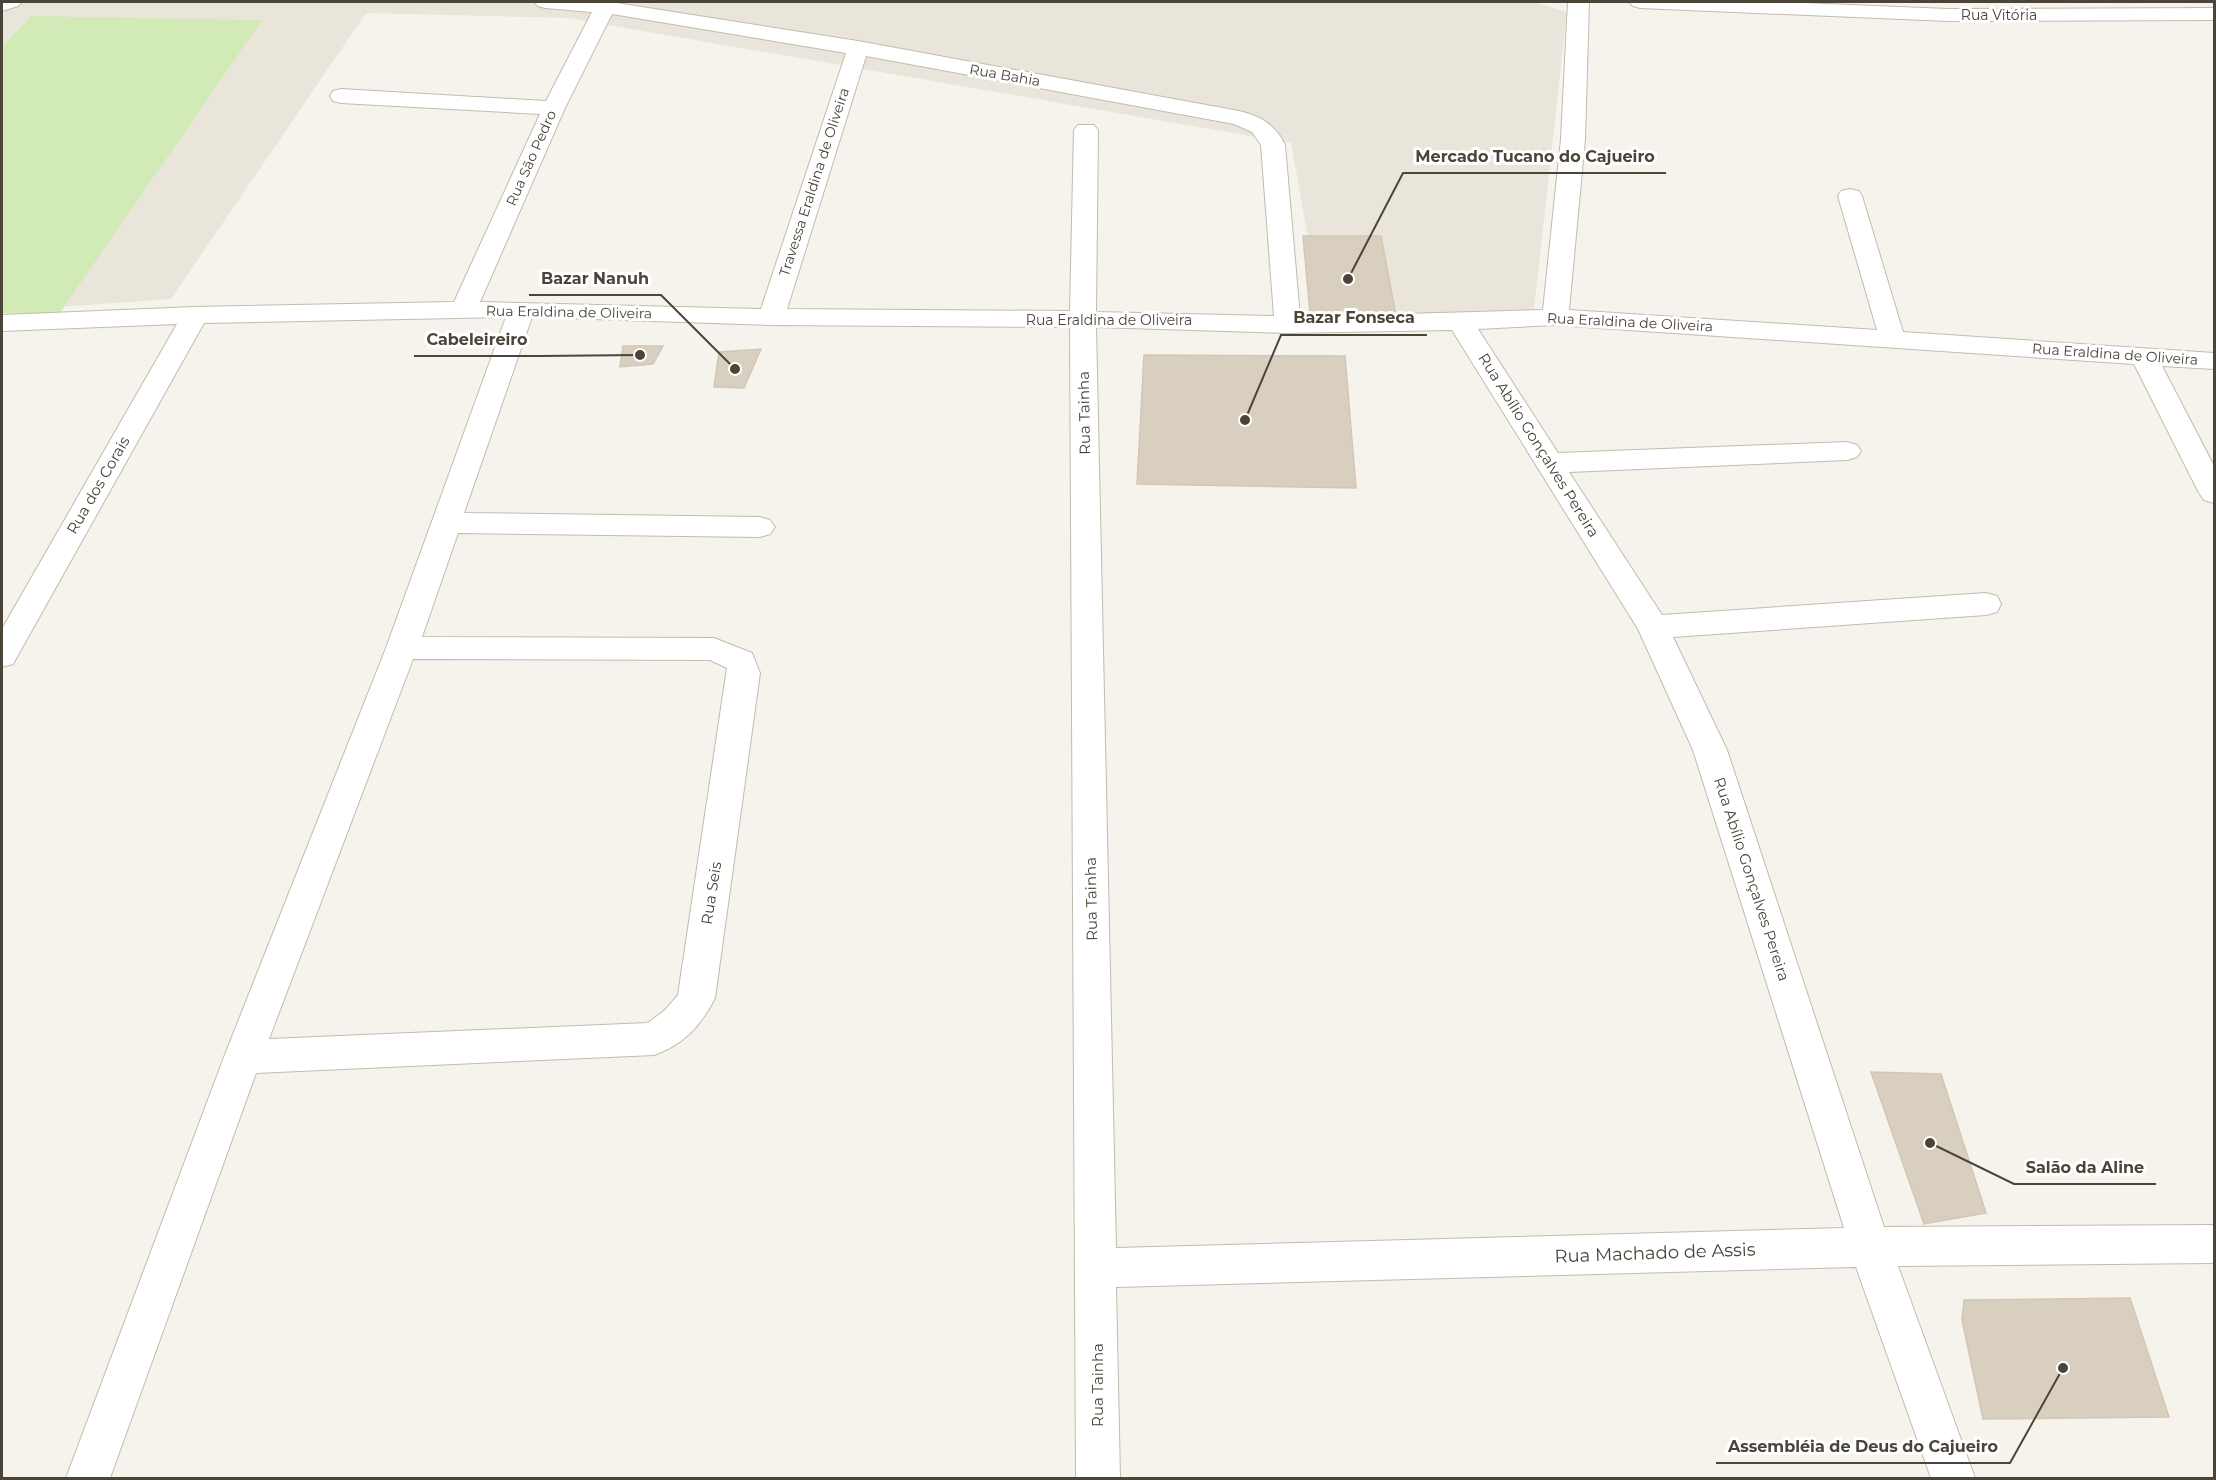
<svg xmlns="http://www.w3.org/2000/svg" width="2216" height="1480" viewBox="0 0 2216 1480" font-family="Montserrat,sans-serif">
  <style>
    .residential { fill: #eae5da }
    .green { fill: #d2eab5 }
    .building { fill: #d8cfc1; stroke: #d3c7b4; stroke-width: 1.5 }
    .lines { fill: none; stroke-linecap: round; stroke-linejoin: round }
    .minor-casing { stroke: #c2bbae; stroke-width: 2 }
    .minor { fill: #fff; fill-rule: evenodd }
    .labels { text-anchor: middle; dominant-baseline: central; stroke-width: 6; stroke-linejoin: round; paint-order: stroke }
    .far-street-label { font-size: 14px; fill: #4b4439; stroke: #fff }
    .street-label { font-size: 15px; fill: #4b4439; stroke: #fff }
    .near-street-label { font-size: 18px; fill: #4b4439; stroke: #fff }
    .leader { fill: none; stroke: #4b4439; stroke-width: 2 }
    .callout-dot { fill: #4b4439; stroke: #fff; stroke-width: 2 }
    .callout-label { font-size: 16px; text-anchor: middle; font-weight: bold; fill: #4b4439; stroke: #fff; stroke-width: 6; stroke-linejoin: round; paint-order: stroke }
  </style>
  <rect width="100%" height="100%" fill="#f6f3ec"/>
  <path class="residential" d="M2,2H1534L1567,12L1533,318L1321,310L1291,143L568,18L366,13L171,299L2,311Z"/>
  <path class="green" d="M31,16L262,20L59,314L2,313V47Z"/>
  <g class="building">
    <path d="M1303,236H1381L1397,321L1311,324Z"/>
    <path d="M623,346H663L653,364L620,367Z"/>
    <path d="M761,349L744,388L714,387L719,352Z"/>
    <path d="M1144,355L1345,356L1356,488L1137,484Z"/>
    <path d="M1871,1072L1941,1074L1986,1213L1924,1224Z"/>
    <path d="M2130,1298L2169,1417L1983,1419L1962,1320L1964,1300Z"/>
  </g>
  <g class="lines">
    <defs>
      <g id="minor">
        <path d="M2,2H22L18,6L2,11Z"/>
        <path d="M534,2H610L858,41L1239,111C1260,116 1276,125 1285,145L1300,317L1543,310L1561,139L1568,2H1589L1585,139L1569,310L1877,330L1838,196L1841,191L1850,189L1859,191L1862,196L1903,332L2214,353V369L2162,366L2214,466V503L2204,500L2199,493L2134,364L1555,325L1478,329L1558,453L1847,442L1857,445L1861,451L1857,457L1847,460L1569,472L1662,615L1986,593L1997,596L2001,604L1997,612L1986,615L1673,637L1727,750L1884,1227L2214,1225V1263L1898,1266L1975,1478H1931L1856,1267L1116,1287L1120,1478H1076L1070,327L771,325L532,317L464,513L760,517L770,520L775,527L770,534L760,537L458,533L422,637L714,638L752,653L760,673L715,998C701,1026 683,1045 654,1055L256,1073L110,1478H66L224,1057L386,648L506,317L204,323L13,664L2,667V629L177,324L2,331V315L195,307L454,302L540,114L341,103L333,101L330,96L333,91L341,89L546,101L592,12L545,8L538,6ZM612,14L846,53L761,309L480,302L565,108ZM866,56L1234,124L1252,132L1261,145L1274,316L1096,312L1098,130L1094,125H1078L1074,130L1070,311L787,309ZM1096,327L1288,333L1452,330L1638,629L1693,750L1844,1228L1116,1248ZM413,659L710,660L727,668L678,995L665,1010L648,1023L269,1039Z"/>
        <path d="M1629,2H1779L1948,9L2214,8V20L1948,21L1640,8L1633,6Z"/>
      </g>
    </defs>
    <use href="#minor" class="minor-casing"/>
    <use href="#minor" class="minor"/>
  </g>
  <g class="labels">
    <g class="far-street-label">
      <text x="1999" y="15">Rua Vitória</text>
      <text transform="translate(1005 75) rotate(10)">Rua Bahia</text>
      <text transform="translate(531 158) rotate(-66)">Rua São Pedro</text>
      <text transform="translate(814 182) rotate(-72)">Travessa Eraldina de Oliveira</text>
      <text transform="translate(569 312) rotate(1)">Rua Eraldina de Oliveira</text>
      <text x="1109" y="320">Rua Eraldina de Oliveira</text>
      <text transform="translate(1630 322) rotate(3)">Rua Eraldina de Oliveira</text>
      <text transform="translate(2115 354) rotate(4)">Rua Eraldina de Oliveira</text>
    </g>
    <g class="street-label">
      <text transform="translate(1084 413) rotate(-91)">Rua Tainha</text>
      <text transform="translate(1539 445) rotate(58)">Rua Abílio Gonçalves Pereira</text>
      <text transform="translate(98 485) rotate(-60)">Rua dos Corais</text>
      <text transform="translate(1752 879) rotate(72)">Rua Abílio Gonçalves Pereira</text>
      <text transform="translate(711 893) rotate(-81)">Rua Seis</text>
      <text transform="translate(1091 899) rotate(-91)">Rua Tainha</text>
      <text transform="translate(1097 1385) rotate(-90)">Rua Tainha</text>
    </g>
    <g class="near-street-label">
      <text transform="translate(1655 1253) rotate(-2)">Rua Machado de Assis</text>
    </g>
  </g>
  <path class="leader" d="M1348 279L1403 173H1666M735 369L661 295H529M1245 420L1281 335H1427M640 355L539 356H414M1930 1143L2014 1184H2156M2063 1368L2010 1463H1716"/>
  <g class="callout-dot">
    <circle cx="1348" cy="279" r="6"/>
    <circle cx="735" cy="369" r="6"/>
    <circle cx="1245" cy="420" r="6"/>
    <circle cx="640" cy="355" r="6"/>
    <circle cx="1930" cy="1143" r="6"/>
    <circle cx="2063" cy="1368" r="6"/>
  </g>
  <g class="callout-label">
    <text x="1535" y="162">Mercado Tucano do Cajueiro</text>
    <text x="595" y="284">Bazar Nanuh</text>
    <text x="1354" y="323">Bazar Fonseca</text>
    <text x="477" y="345">Cabeleireiro</text>
    <text x="2085" y="1173">Salão da Aline</text>
    <text x="1863" y="1452">Assembléia de Deus do Cajueiro</text>
  </g>
  <rect width="2216" height="1480" fill="none" stroke="#4b4439" stroke-width="6"/>
</svg>
